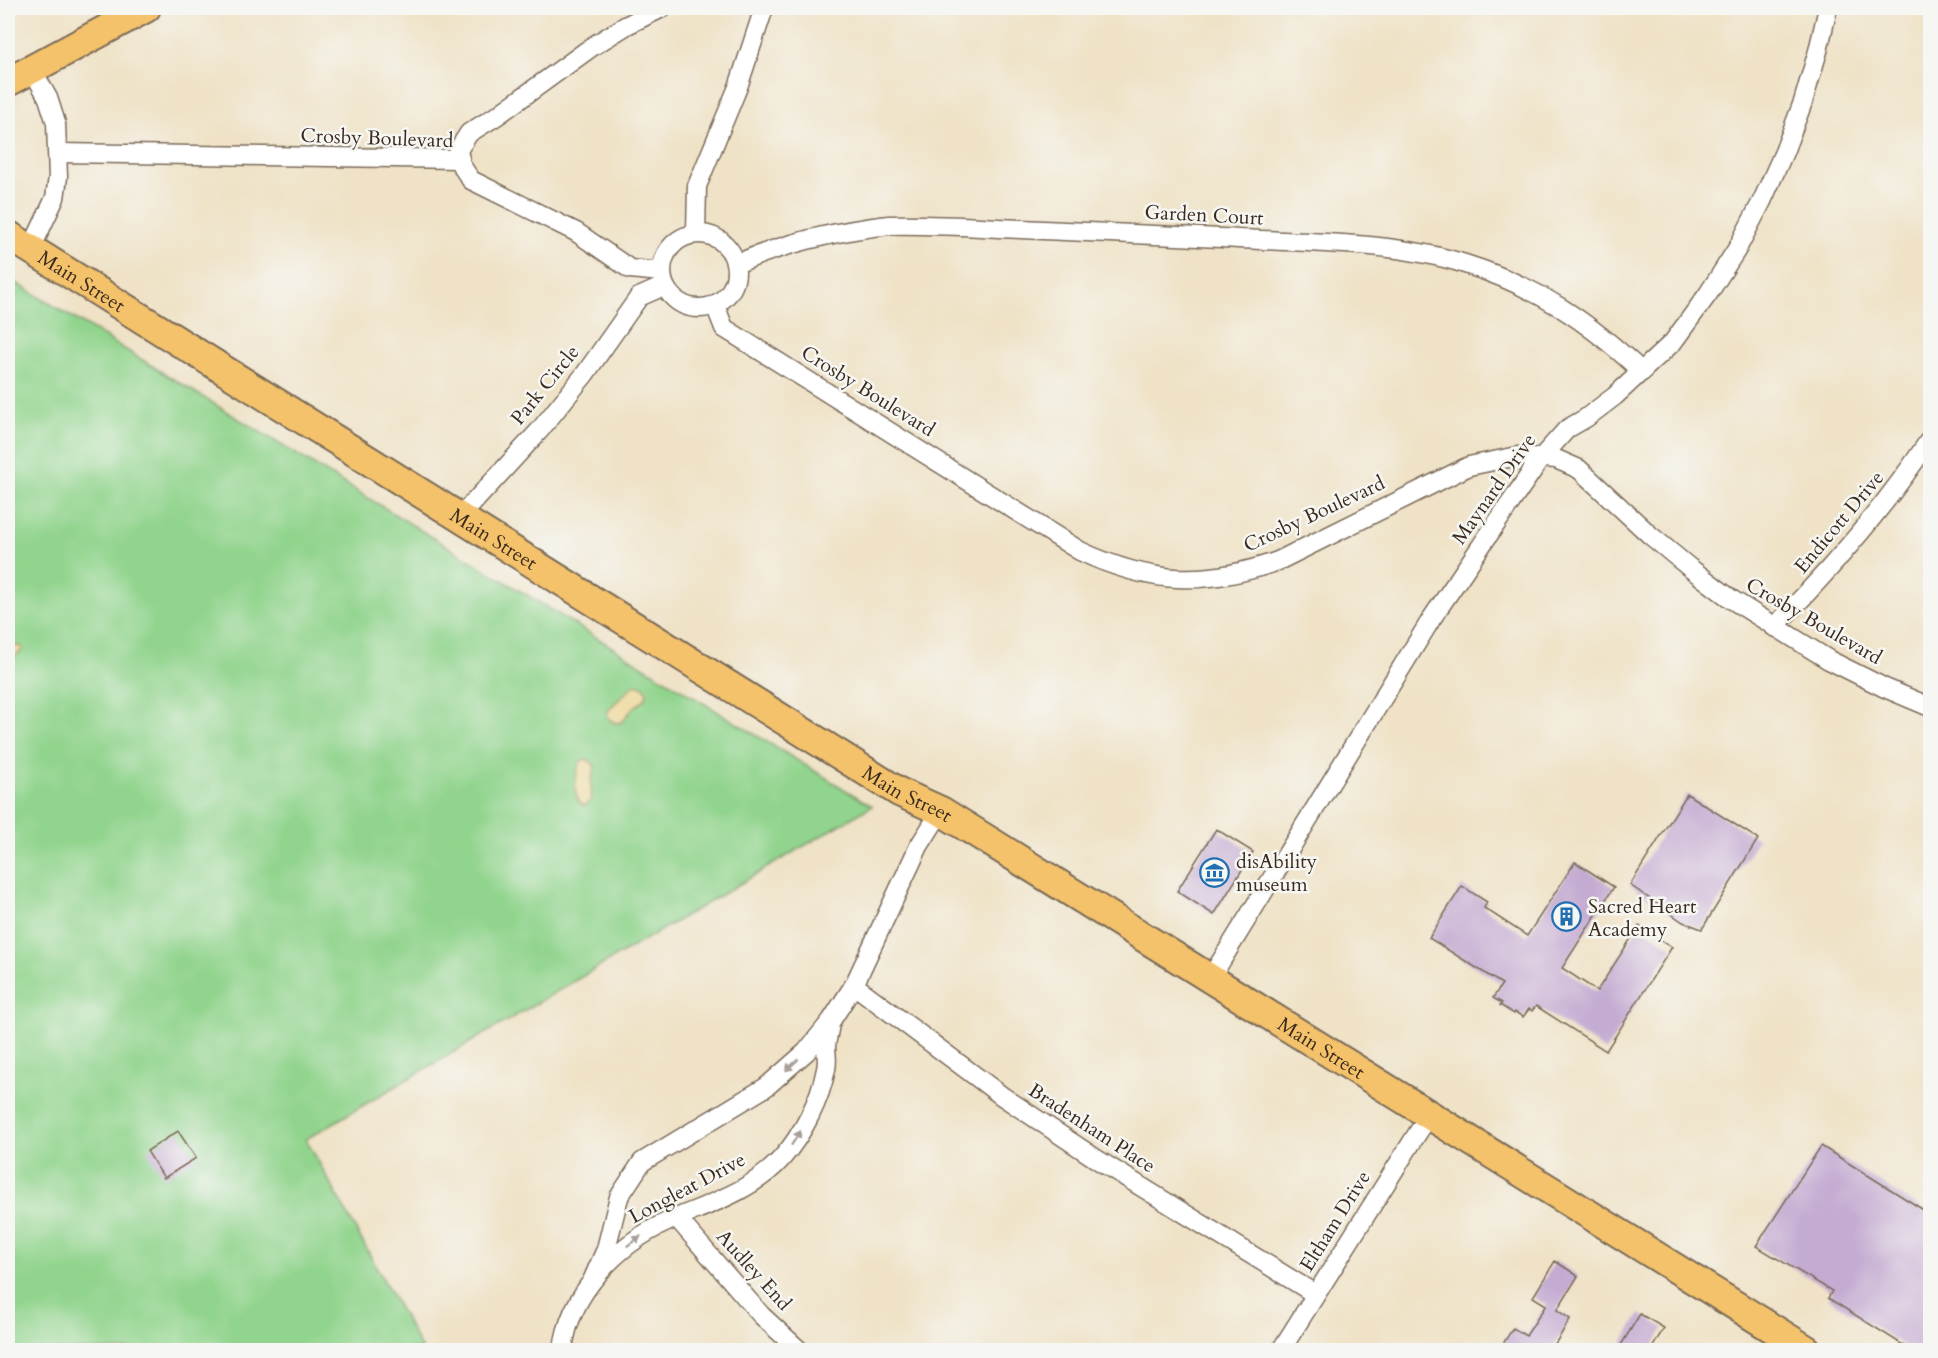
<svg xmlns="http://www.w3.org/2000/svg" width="1938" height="1358" viewBox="0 0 1938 1358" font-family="Cardo,serif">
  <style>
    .green { fill: #91d48d; stroke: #667f56; stroke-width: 1.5 }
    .sand { fill: #eeda9e; stroke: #94825e; stroke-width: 1.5 }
    .building { fill: #c4abd2 }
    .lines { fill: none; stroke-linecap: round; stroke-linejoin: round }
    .minor-casing { stroke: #7a6a59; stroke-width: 21 }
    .primary-casing { stroke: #7a6a59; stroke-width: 32 }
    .minor { stroke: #fff; stroke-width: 18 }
    .primary { stroke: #f4c26a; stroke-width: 28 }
    .oneway { fill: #a79f9a }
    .labels { text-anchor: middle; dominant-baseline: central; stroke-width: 5; stroke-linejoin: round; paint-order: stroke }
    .street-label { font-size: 20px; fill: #3b2a1e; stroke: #f6f6f2 }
    .poi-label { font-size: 20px; fill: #3b2a1e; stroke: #f6f6f2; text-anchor: start }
  </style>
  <rect width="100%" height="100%" fill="#f6f6f2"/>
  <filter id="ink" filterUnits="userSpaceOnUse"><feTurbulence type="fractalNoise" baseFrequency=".0167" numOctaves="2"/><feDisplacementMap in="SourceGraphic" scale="12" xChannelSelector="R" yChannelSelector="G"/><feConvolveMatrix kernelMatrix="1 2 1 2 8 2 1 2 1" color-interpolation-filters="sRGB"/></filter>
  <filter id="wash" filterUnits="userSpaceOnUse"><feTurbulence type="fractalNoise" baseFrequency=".008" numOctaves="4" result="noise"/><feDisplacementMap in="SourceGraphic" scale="24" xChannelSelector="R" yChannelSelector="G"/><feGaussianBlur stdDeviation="1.35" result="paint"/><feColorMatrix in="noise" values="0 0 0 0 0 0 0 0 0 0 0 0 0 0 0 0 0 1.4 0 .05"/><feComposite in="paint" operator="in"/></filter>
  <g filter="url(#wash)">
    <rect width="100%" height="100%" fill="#efe2c6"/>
    <path class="green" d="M8,278L872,806L306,1139L422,1350H8Z"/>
    <g class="sand">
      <path d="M12,646L22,647L23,649L8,662V647Z"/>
      <path d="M634,685C641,684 645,686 647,693L644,700L633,708L622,722C616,724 611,722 608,717L607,713L612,706Z"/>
      <path d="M584,759L590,761L595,766L591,781V800L584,806C571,799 575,772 581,761Z"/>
    </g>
    <g id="blocks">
      <g class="building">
        <path d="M1687,794L1758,839L1702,929L1683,922L1630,885Z"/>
        <path d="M1216,829L1253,852L1214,915L1177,891Z"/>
        <path d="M1575,862L1614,887L1562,968L1597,991L1639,926L1672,947L1606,1051L1536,1006L1532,1011L1529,1009L1523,1017L1515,1012L1514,1014L1500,1005L1502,1003L1493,998L1502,984L1429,938L1462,886L1487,902L1484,908L1527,936Z"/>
        <path d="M178,1131L196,1158L164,1178L147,1151Z"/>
        <path d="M1821,1146L1930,1214V1350H1911L1828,1298L1832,1291L1756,1246Z"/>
        <path d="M1555,1261L1578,1276L1557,1310L1570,1319L1560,1336L1551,1350H1499L1513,1328L1526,1336L1546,1305L1533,1297Z"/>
        <path d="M1640,1314L1664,1328L1651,1350H1618Z"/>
      </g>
    </g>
  </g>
  <g filter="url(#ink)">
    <use href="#blocks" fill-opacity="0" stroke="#7a6a59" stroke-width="1.5"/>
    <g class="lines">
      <defs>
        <g id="minor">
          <path d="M58,153L460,159"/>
          <path d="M696,233L697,186L738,87L764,8"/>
          <circle cx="699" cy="271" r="37"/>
          <path d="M31,249L55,198L58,177L56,123L48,98L32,69"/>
          <path d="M736,264C785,243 837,231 889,225C933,224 977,227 1021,229C1088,232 1155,235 1221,238C1299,243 1391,240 1465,264C1536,286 1588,321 1642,372"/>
          <path d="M661,272L630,269L576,232L471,180L461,165L458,150L469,133L498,115L593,46L627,25L662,8"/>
          <path d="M715,305L724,328L1080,551C1150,584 1204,587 1278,561L1469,466L1518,456L1556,459L1579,469L1650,535L1690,568L1731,599L1829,660L1885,688L1930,707"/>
          <path d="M460,517L539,431L585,374L639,297L664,286"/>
          <path d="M1774,627C1833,568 1884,508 1930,439"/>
          <path d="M1210,979L1432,618L1541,458L1567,429L1586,418L1615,396L1673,342L1708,294L1737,249L1762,201L1784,152L1803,102L1818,51L1828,8"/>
          <path d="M854,985L1002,1096L1098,1160L1315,1294"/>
          <path d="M677,1218L761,1315L799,1350"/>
          <path d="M592,1281L606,1249L619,1197L642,1162L766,1087L806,1052L831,1021L854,985L919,846L941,811"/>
          <path d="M563,1350C569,1294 616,1245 667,1222C706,1205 753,1191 782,1158C803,1134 820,1100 826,1069C828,1061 826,1053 826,1046C827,1038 829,1031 830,1024"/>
          <path d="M1281,1350L1429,1115"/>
        </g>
        <g id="primary">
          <path d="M8,82L146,8"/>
          <path id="s1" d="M8,235L899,792L941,811L1807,1350"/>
        </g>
      </defs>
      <use href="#minor" class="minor-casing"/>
      <use href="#primary" class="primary-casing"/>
      <use href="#minor" class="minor"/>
      <use href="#primary" class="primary"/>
    </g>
    <defs><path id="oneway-solid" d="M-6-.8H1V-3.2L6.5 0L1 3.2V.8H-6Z" transform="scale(1.5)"/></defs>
    <g class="oneway">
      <use href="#oneway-solid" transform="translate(792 1065) rotate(138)"/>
      <use href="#oneway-solid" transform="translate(796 1138) rotate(-57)"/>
      <use href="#oneway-solid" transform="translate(634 1241) rotate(-36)"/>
    </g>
  </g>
  <defs>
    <symbol id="museum-ring" viewBox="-11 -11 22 22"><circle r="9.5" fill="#f6f6f2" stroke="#1f6fb2" stroke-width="1.5"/><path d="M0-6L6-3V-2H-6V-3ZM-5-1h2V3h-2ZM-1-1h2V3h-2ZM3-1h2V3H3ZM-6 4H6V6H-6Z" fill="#1f6fb2"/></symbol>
    <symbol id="building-ring" viewBox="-11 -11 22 22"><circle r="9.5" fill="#f6f6f2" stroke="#1f6fb2" stroke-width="1.5"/><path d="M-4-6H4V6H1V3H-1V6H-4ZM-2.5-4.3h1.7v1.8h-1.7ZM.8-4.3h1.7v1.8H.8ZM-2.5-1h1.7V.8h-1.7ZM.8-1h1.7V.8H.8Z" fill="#1f6fb2"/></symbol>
  </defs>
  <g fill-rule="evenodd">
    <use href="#museum-ring" x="1198" y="856" width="33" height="33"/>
    <use href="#building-ring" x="1550" y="900" width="33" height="33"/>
  </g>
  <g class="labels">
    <g class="street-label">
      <text transform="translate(377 138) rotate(2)">Crosby Boulevard</text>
      <text transform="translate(1204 215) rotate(3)">Garden Court</text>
      <text stroke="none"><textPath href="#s1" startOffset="87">Main Street</textPath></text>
      <text transform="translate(545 385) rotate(-51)">Park Circle</text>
      <text transform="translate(868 391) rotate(32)">Crosby Boulevard</text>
      <text transform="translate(1494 489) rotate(-55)">Maynard Drive</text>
      <text transform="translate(1314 514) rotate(-25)">Crosby Boulevard</text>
      <text transform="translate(1839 522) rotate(-50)">Endicott Drive</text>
      <text stroke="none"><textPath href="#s1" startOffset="573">Main Street</textPath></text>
      <text transform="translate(1814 621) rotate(30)">Crosby Boulevard</text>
      <text stroke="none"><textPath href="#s1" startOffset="1059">Main Street</textPath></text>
      <text stroke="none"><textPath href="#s1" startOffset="1545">Main Street</textPath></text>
      <text transform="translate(1092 1128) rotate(33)">Bradenham Place</text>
      <text transform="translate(687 1188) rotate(-28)">Longleat Drive</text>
      <text transform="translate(1335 1221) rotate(-58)">Eltham Drive</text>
      <text transform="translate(754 1270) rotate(48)">Audley End</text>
    </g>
    <g class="poi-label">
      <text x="1236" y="861">disAbility<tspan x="1236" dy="23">museum</tspan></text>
      <text x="1588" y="906">Sacred Heart<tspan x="1588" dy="23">Academy</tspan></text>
    </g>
  </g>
  <rect width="1938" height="1358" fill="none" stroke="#f6f6f2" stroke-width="30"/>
</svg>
